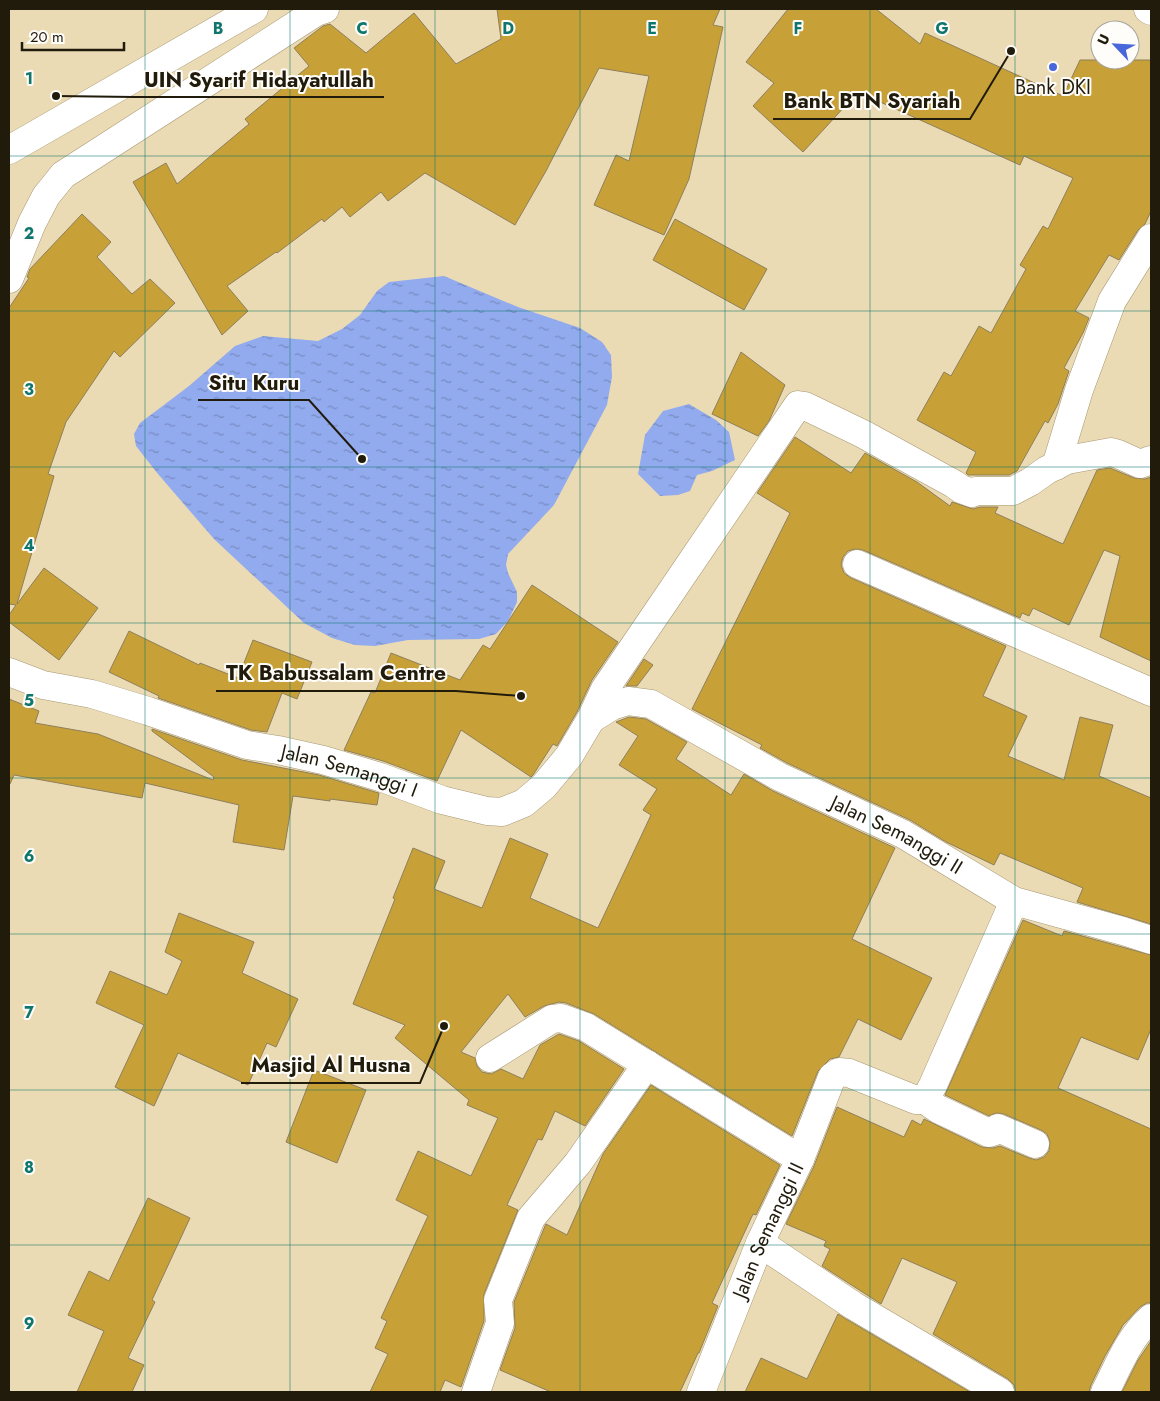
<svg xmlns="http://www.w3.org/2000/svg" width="1160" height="1401" viewBox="0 0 1160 1401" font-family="Jost,sans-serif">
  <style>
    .water { fill: url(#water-ripples) }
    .building { fill: #c7a137; stroke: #8e7f5b }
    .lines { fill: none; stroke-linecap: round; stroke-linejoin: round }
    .minor-casing { stroke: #a79873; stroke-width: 29 }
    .highway-casing { stroke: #a79873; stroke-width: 29 }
    .minor { stroke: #fff; stroke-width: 28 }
    .highway { stroke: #fff; stroke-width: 28 }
    .grid { fill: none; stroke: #0f766e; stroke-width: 1; stroke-opacity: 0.55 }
    .poi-dot { fill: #4867db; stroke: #fffdf9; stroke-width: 2 }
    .labels { text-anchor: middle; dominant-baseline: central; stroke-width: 4; stroke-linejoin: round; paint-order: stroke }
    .poi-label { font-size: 20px; fill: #211b0c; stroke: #fffdf9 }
    .street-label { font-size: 20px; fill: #211b0c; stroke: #fffdf9 }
    .grid-label { font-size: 16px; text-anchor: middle; font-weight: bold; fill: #0f766e; stroke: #fffdf9; stroke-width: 4; stroke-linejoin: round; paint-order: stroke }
    .leader { fill: none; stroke: #211b0c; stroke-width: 2 }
    .callout-dot { fill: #211b0c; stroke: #fffdf9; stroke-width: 2 }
    .callout-label { font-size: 21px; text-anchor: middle; font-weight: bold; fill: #211b0c; stroke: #fffdf9; stroke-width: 4; stroke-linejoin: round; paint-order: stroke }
  </style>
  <defs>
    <pattern id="water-ripples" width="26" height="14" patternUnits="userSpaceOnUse" patternTransform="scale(1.25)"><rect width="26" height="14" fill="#92abef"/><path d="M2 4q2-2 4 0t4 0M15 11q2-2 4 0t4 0" fill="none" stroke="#778ac0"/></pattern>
  </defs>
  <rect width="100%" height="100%" fill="#ebdbb4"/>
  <g class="water">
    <path d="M444,276L518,307L580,328L602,342L611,355L612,377L607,405L554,505L508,554L506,565L508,573L517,592V602L508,621L496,634L479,639L408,640L375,646L355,645L332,638L304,623L214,539L158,474L136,446L134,434L140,423L189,386L235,346L263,336L318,341L342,329L360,315L377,291L389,282Z"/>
    <path d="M689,404L716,420L729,432L735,460L712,471L697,475L690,491L678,495L660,496L638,474L645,435L663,411Z"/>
  </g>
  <g class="building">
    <path d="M497,9H720L713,25L723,27L689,179L664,235L594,205L616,155L629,161L649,76L599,68L546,171L515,225L425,173L388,201L381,192L350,217L342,207L324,222L322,219L277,253L276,252L227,286L248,311L222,335L133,182L166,163L177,184L249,124L245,119L309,66L294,48L323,26L330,24L366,53L414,13L456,64L501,39Z"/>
    <path d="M788,9H876L920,44L925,33L1063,96L1080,60H1151V211L1145,224L1138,230L1119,260L1109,255L1075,311L1089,318L1083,333L1064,368L1069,371L1058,404L1048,423L1045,421L1017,471L1009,475H968L966,473L976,452L917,420L944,372L951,376L979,326L991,333L1026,269L1020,265L1043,226L1048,229L1073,178L1024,156L1020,165L858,92L803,152L753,106L774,83L746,62Z"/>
    <path d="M82,214L111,242L97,257L132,294L150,279L175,303L120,357L114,351L66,422L48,474L54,476L17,604L44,568L98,608L59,660L9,622V615L16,605L9,604V308L29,278L27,277L30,269Z"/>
    <path d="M675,219L767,269L744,310L653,260Z"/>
    <path d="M741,352L785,385L769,421L758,436L712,414Z"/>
    <path d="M795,437L851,473L865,453L917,482L950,506L952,502L973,509L980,507H998L995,513L1063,544L1097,470L1110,468L1134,478L1145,479L1151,477V661L1100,637L1120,556L1104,550L1069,625L1033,608L1029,616L1022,613L1020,618L863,550L855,549L848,551L843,557L841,565L844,573L851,578L1006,646L983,696L1027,716L1008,756L1064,780L1080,717L1113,725L1099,776L1151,798V924L1077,902L1083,888L1000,853L994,865L946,842L910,820L787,763L760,748L762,745L692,709L790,513L757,493Z"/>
    <path d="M532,585L618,642L592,680L577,712L557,746L553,744L533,775L531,777L461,730L437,781L383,761L344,750L371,692L375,693L391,653L460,680L483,645L490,649Z"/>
    <path d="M129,631L199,665L200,663L238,678L253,640L312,662L297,699L282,693L267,732L251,730L158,698L159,696L109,672Z"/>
    <path d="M644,659L653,665L637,686H626Z"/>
    <path d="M9,699L39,711L35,723L98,734L213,780L214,777L152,731V729L242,760L319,775L375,792L379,793L377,805L330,799V801L293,796L284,850L233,842L239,805L145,783L142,798L14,775L10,784L9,783Z"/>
    <path d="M629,717L646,719L687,742L676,759L731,795L744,774L773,791L895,848L852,939L932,978L901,1040L858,1019L839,1057L830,1059L818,1071L792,1136L594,1014L566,1003L559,1002L544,1006L525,1017L508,994L461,1052L475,1058L477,1066L482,1072L491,1074L501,1069L523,1079L540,1045L559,1034L579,1041L624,1069L585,1126L555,1111L542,1140L538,1139L507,1205L518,1210L484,1294V1321L461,1387L445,1380L440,1392H370L388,1354L375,1348L387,1321L381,1318L428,1216L396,1200L418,1151L471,1176L498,1118L467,1105L469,1100L395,1038L405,1025L353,1004L395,899L393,898L413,848L445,861L434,889L482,908L510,838L548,854L530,898L598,928L651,815L643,810L657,789L619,765L638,736L616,722Z"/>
    <path d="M179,913L254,942L242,973L298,999L276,1047L267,1043L248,1085L178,1053L154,1106L115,1087L144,1025L96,1003L110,971L167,995L182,961L165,952Z"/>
    <path d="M1023,920L1062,936L1064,931L1151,955V1029L1138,1060L1081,1037L1058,1088L1151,1129V1303H1147L1140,1307L1123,1325L1105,1356L1091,1385L1089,1392H1016L1014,1385L1008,1379L933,1334L957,1282L902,1258L881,1304L822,1266L830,1249L824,1246L826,1241L786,1224L814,1166L837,1107L904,1137L912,1120L921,1125L924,1119L982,1147L993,1148L1000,1146L1029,1158L1036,1160L1044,1157L1049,1151L1050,1142L1047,1134L1041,1130L1004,1114L996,1113L989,1116L945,1095Z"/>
    <path d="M314,1070L366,1090L337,1163L286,1142Z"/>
    <path d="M651,1085L780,1165L756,1215L753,1214L712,1303L718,1306L699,1353H698L680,1392H551L500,1370L515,1328L514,1302L545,1226L546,1224L567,1235L603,1154Z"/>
    <path d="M148,1198L190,1218L152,1300L155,1302L128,1358L144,1365L132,1392H77L104,1331L68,1315L89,1271L109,1281Z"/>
    <path d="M838,1314L846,1319L970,1392H745L761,1358L807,1379Z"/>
    <path d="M1151,1341V1392H1122L1138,1360Z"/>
  </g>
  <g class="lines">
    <defs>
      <g id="minor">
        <path d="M9,150L254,9"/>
        <path d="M9,279L32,223L46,196L63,175L316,12L325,9"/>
        <path d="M1056,466L1079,390L1112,301L1151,238"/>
        <path d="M857,564L1151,692"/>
        <path id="s1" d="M9,672L43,685L92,694L148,711L247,745L278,750L323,760L380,777L442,800L487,811L502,812L524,803L544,786L569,756L591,719L612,706L628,701L651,704L780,777L903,834L1014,901L1123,931L1151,940"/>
        <path d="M591,719L605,689L798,405L805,406L863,434L954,484L961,489L972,493L976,491H1013L1030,482L1047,470L1067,460L1111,452L1118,454L1140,464L1151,460"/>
        <path d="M490,1058L552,1019L561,1018L586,1027L800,1159"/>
        <path d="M925,1100L938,1109L989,1133L995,1131L998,1128L1035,1144"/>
        <path d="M760,1243L854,1306L1000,1392"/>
        <path d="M476,1392L500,1323L498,1300L531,1218L578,1163L647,1064"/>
        <path id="s2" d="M701,1392L760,1243L800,1159L832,1077L839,1072L849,1073L916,1100H925L933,1085L1014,901"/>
        <path d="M1105,1392C1118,1367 1129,1337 1151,1318"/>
      </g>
      <path id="highway" d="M1148,9L1151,11"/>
    </defs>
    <use href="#minor" class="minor-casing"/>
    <use href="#highway" class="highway-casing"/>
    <use href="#minor" class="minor"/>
    <use href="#highway" class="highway"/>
  </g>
  <path class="grid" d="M145,9V1392M290,9V1392M435,9V1392M580,9V1392M725,9V1392M870,9V1392M1015,9V1392M9,156H1151M9,311H1151M9,467H1151M9,623H1151M9,778H1151M9,934H1151M9,1090H1151M9,1245H1151"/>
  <circle class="poi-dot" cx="1053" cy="67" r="5"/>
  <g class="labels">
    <g class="poi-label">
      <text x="1053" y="87">Bank DKI</text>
    </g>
    <g class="street-label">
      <text stroke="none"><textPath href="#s1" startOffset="355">Jalan Semanggi I</textPath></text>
      <text stroke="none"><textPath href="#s1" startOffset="989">Jalan Semanggi II</textPath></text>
      <text stroke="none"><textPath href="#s2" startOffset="175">Jalan Semanggi II</textPath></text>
    </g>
  </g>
  <g class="grid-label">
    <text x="218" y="34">B</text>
    <text x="362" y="34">C</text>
    <text x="508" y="34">D</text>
    <text x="652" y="34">E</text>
    <text x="798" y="34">F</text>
    <text x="942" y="34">G</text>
    <text x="29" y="84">1</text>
    <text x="29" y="239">2</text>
    <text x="29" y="395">3</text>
    <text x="29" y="551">4</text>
    <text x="29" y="706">5</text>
    <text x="29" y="862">6</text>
    <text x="29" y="1018">7</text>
    <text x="29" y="1173">8</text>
    <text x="29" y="1329">9</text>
  </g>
  <path class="leader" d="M56 96L134 97H384M1011 51L970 119H773M362 459L309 400H198M521 696L456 691H216M444 1026L420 1083H241"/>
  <g class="callout-dot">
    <circle cx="56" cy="96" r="5"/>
    <circle cx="1011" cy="51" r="5"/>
    <circle cx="362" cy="459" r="5"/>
    <circle cx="521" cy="696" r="5"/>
    <circle cx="444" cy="1026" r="5"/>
  </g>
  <g class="callout-label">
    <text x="259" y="87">UIN Syarif Hidayatullah</text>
    <text x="872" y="108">Bank BTN Syariah</text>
    <text x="254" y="390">Situ Kuru</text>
    <text x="336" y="680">TK Babussalam Centre</text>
    <text x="331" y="1072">Masjid Al Husna</text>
  </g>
  <rect width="1160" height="1401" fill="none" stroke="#211b0c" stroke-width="20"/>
  <g transform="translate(1115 45) rotate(295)"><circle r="24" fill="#fffdf9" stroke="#a6a39a"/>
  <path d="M0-4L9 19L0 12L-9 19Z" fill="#4867db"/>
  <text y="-8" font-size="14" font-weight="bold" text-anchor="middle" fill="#211b0c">U</text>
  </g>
  <path d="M22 42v8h102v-8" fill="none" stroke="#211b0c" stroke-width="2.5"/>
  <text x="30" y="42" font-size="15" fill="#211b0c" stroke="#fffdf9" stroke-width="4" paint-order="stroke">20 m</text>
</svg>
